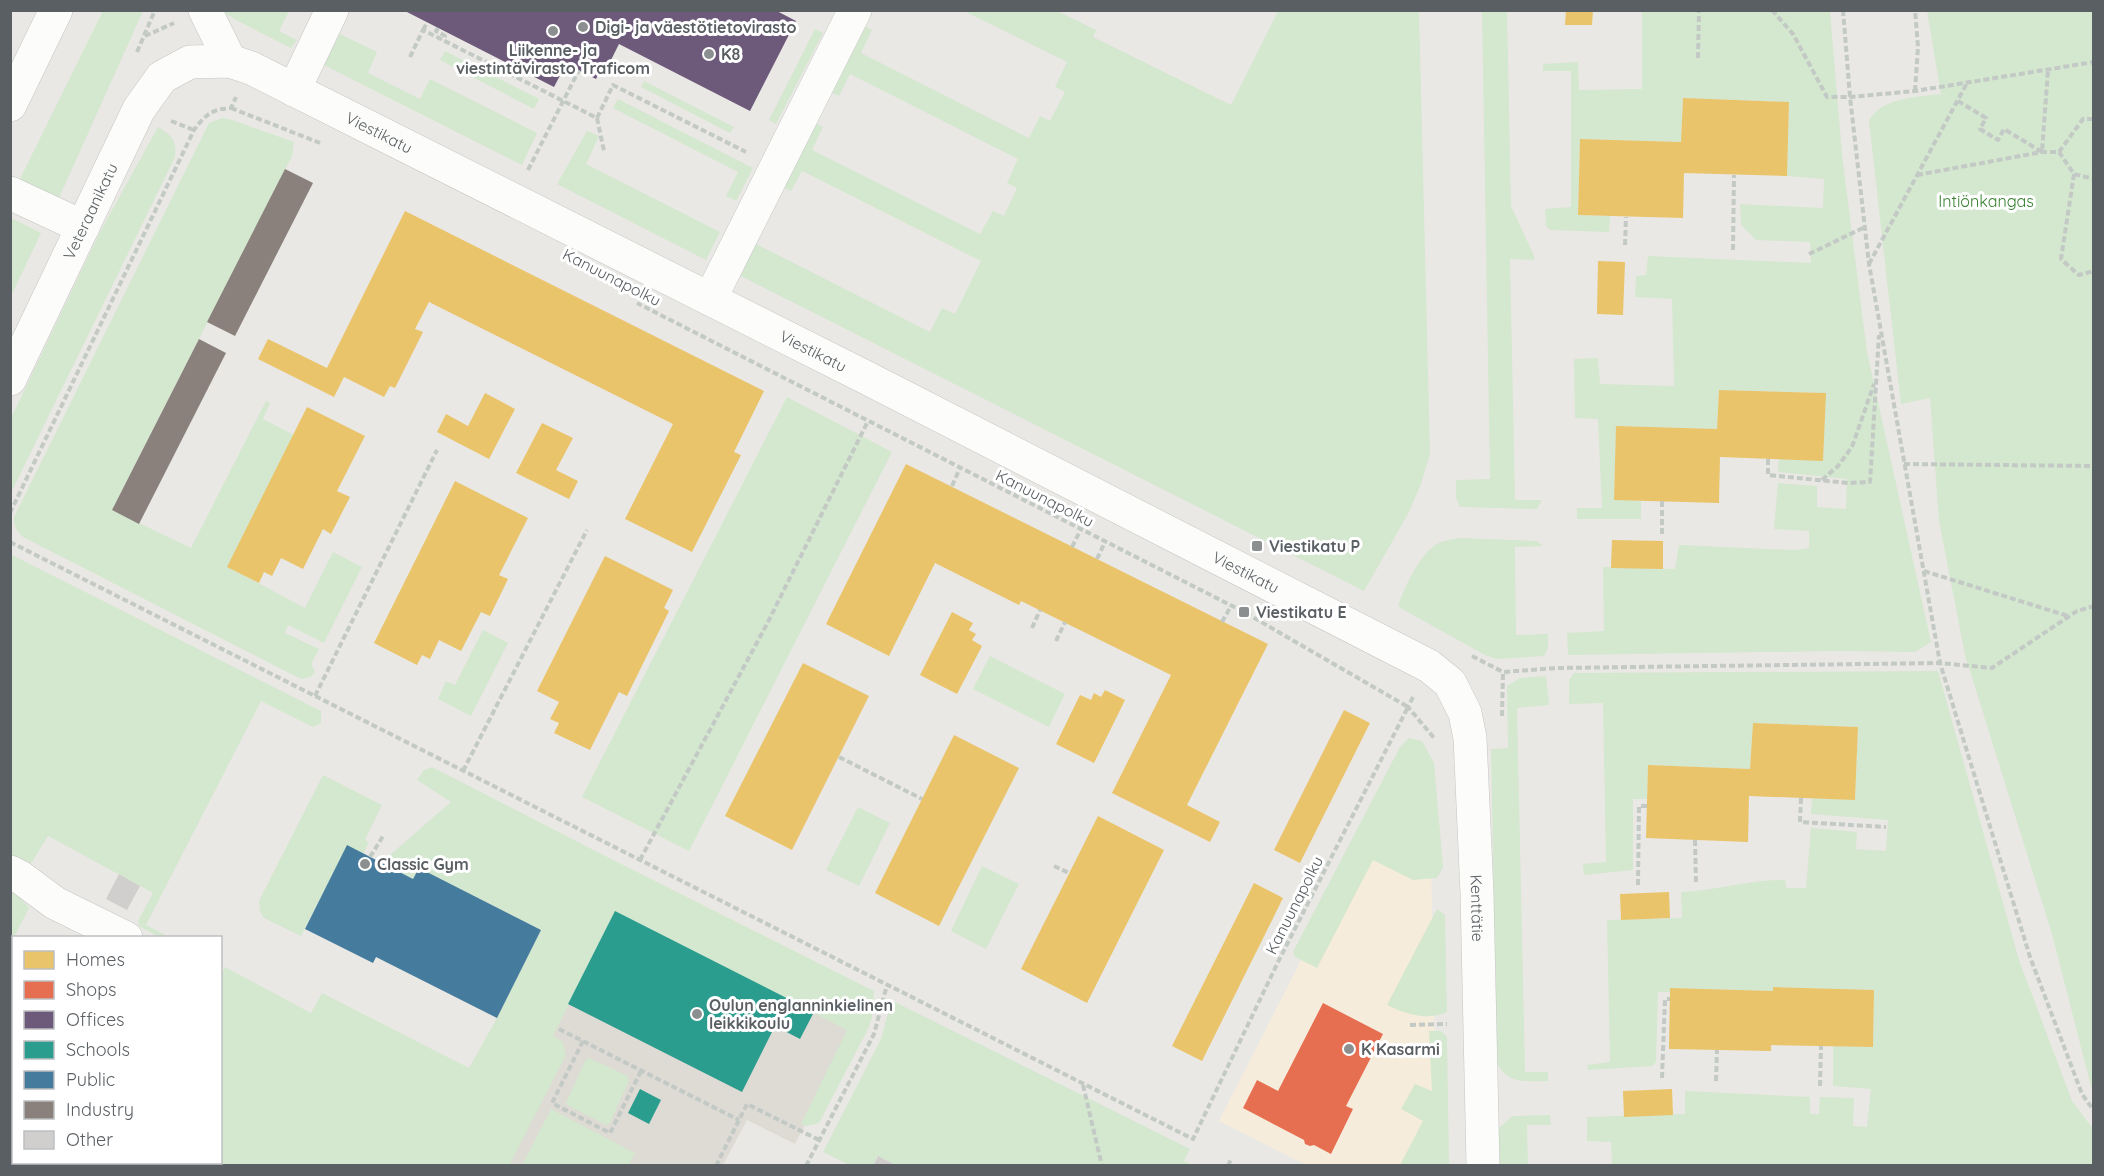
<svg xmlns="http://www.w3.org/2000/svg" width="2104" height="1176" viewBox="0 0 2104 1176" font-family="Quicksand,sans-serif">
  <style>
    .commercial { fill: #f6ecdc }
    .education { fill: #dedad4 }
    .green { fill: #d4e7cf }
    .homes { fill: #e9c46a }
    .shops { fill: #e76f51 }
    .offices { fill: #6d597a }
    .schools { fill: #2a9d8f }
    .public { fill: #457b9d }
    .industry { fill: #8a817c }
    .building { fill: #d1cfcd }
    .lines { fill: none; stroke-linecap: round; stroke-linejoin: round }
    .minor-casing { stroke: #c5c5c5; stroke-width: 34 }
    .path { stroke: #c3c9c5; stroke-width: 4; stroke-dasharray: 6 3; stroke-linecap: butt }
    .minor { stroke: #fcfcfb; stroke-width: 33 }
    .poi-dot { fill: #8c8f90; stroke: #fff; stroke-width: 2 }
    .labels { text-anchor: middle; dominant-baseline: central; stroke-width: 6; stroke-linejoin: round; paint-order: stroke }
    .poi-label { font-size: 16px; font-weight: bold; fill: #5a5f63; stroke: #fff; text-anchor: start }
    .street-label { font-size: 16px; fill: #5a5f63; stroke: #fff }
    .park-label { font-size: 16px; fill: #388231; stroke: #fff }
  </style>
  <rect width="100%" height="100%" fill="#eae8e4"/>
  <path class="commercial" d="M1381,804L1431,860L1437,1165H1306L1219,1121Z"/>
  <path class="education" d="M604,872L866,1005L795,1144L747,1120L723,1165H511L468,1143Z"/>
  <g class="green">
    <path d="M103,11H143L58,200L18,183Z"/>
    <path d="M222,11H289L279,31L297,40L291,48L236,20Z"/>
    <path d="M964,11H1057L1096,30L1093,37L1231,105L1278,11H1419L1430,454L1421,484L1409,512L1364,591L737,274L752,242L930,332L942,308L955,314L981,261L802,171L791,191L781,186L814,122L823,127L812,150L980,234L993,211L1004,216L1017,188L1007,183L1018,159L850,74L839,96L829,91L862,25L872,30L861,53L1029,138L1040,116L1050,121L1065,92L1055,87L1067,62Z"/>
    <path d="M1482,11H1507L1511,206L1535,258L1533,260L1510,259L1515,500H1542L1537,509L1460,507L1456,498V480L1490,479Z"/>
    <path d="M1642,11H1830L1842,154L1867,352L1931,642L1915,652L1839,651L1568,655L1567,633L1604,631L1603,567L1675,569L1679,545L1794,550L1809,548V531L1774,529L1778,483L1817,486V507L1846,509L1847,479L1778,472L1779,459L1823,460L1825,393L1719,390L1717,429L1616,426L1614,499L1641,501V519H1577V508H1602L1598,419L1575,418L1574,359L1598,358L1600,384L1674,386L1672,299L1635,297L1636,276L1646,275L1648,256L1811,263L1810,242L1756,240L1741,225L1740,204L1823,208L1824,179L1787,176L1789,102L1683,98L1681,142L1580,139L1578,215L1610,216L1609,232L1551,230L1546,227L1545,209L1571,207V71H1543V64L1578,62L1579,90L1642,89Z"/>
    <path d="M1927,11H2093V1094L2052,934L1965,655L1939,521L1930,398L1901,404L1869,121C1881,97 1918,97 1941,94Z"/>
    <path d="M815,29L823,33L776,124L769,120Z"/>
    <path d="M340,34L377,52L368,73L420,99L430,79L537,133L522,165L324,65Z"/>
    <path d="M445,51L539,99L534,109L440,60Z"/>
    <path d="M644,81L734,127L730,133L641,87Z"/>
    <path d="M618,99L753,168L736,201L726,196L738,172L613,108Z"/>
    <path d="M222,118L229,119L294,142L292,156L112,510L191,548L266,401L270,403L263,419L294,435L228,567L305,608L333,552L362,567L324,643L288,625L285,633L319,649L311,664L315,672L310,677L301,679L23,537C16,531 14,526 14,517L209,123Z"/>
    <path d="M158,127C172,135 177,141 175,157L11,493V418L100,232Z"/>
    <path d="M587,131L599,136L586,164L720,232L706,260L557,184Z"/>
    <path d="M11,218L41,233L11,296Z"/>
    <path d="M787,397L892,452L689,851L582,797Z"/>
    <path d="M1461,538L1537,541L1543,546L1515,547L1516,635L1548,634V648L1544,656L1498,659L1487,656L1402,609L1398,606C1405,586 1421,550 1441,542C1447,540 1454,539 1461,538Z"/>
    <path d="M10,554L321,711V723L313,727L261,701L146,925L169,937H159L139,926L138,921L153,893L48,836L32,862L28,864L11,857Z"/>
    <path d="M483,630L508,643L471,716L438,699L446,681L455,685Z"/>
    <path d="M990,656L1065,694L1049,727L973,689Z"/>
    <path d="M1938,671L2019,960L2072,1101L2093,1129V1165H1612L1611,1142L1587,1141V1117L1685,1114V1091L1810,1097V1114H1819L1820,1097L1854,1098L1853,1126L1867,1127L1871,1089L1833,1086V1046L1873,1047L1874,990L1773,987V991L1671,988L1670,992H1658L1656,1062L1652,1066L1588,1070L1587,1065L1610,1062L1607,920L1682,918L1681,892C1716,891 1750,879 1785,880L1786,888H1806L1811,828L1857,832L1856,849L1886,851L1888,820L1811,814L1812,798L1855,800L1858,727L1753,723L1750,769L1648,765L1647,799H1633V870L1584,875L1583,864L1606,862L1603,703L1569,704V680L1574,673Z"/>
    <path d="M1546,676L1549,705L1517,708L1525,1072H1548V1081C1527,1081 1508,1085 1497,1063L1491,749L1508,748L1507,686L1520,678Z"/>
    <path d="M1409,738L1422,741L1434,763L1443,867L1437,878L1413,880L1373,860L1317,968L1295,957L1293,952L1400,747Z"/>
    <path d="M432,767L611,859L874,991L872,1018L869,1027L819,1123L806,1126L801,1124L847,1030L615,912L553,1036L563,1042L566,1055L510,1164L511,1165L126,1166L127,1162H220V977L225,967L311,1013L322,993L469,1068L497,1018L541,930L419,869L413,879L386,865L390,855L451,802L417,780L424,770Z"/>
    <path d="M323,775L382,805L365,840L369,842L363,854L347,846L301,936L264,918L260,912L259,901Z"/>
    <path d="M858,807L890,823L859,886L826,870Z"/>
    <path d="M982,866L1019,884L986,949L951,931Z"/>
    <path d="M11,887L29,908L11,943Z"/>
    <path d="M1437,909L1445,915L1447,1012C1427,1021 1405,1014 1387,1005Z"/>
    <path d="M10,983L14,984V1162L100,1163L98,1165H11Z"/>
    <path d="M895,1002L1190,1149L1184,1161L1192,1165L897,1166L878,1156L873,1165H849L823,1152L881,1039L890,1005Z"/>
    <path d="M1429,1031H1441L1447,1037L1449,1165H1400L1423,1121L1401,1109L1415,1084L1432,1091Z"/>
    <path d="M586,1059H591L628,1076L629,1081L610,1123L606,1125L569,1106L566,1103Z"/>
    <path d="M551,1109L635,1153L629,1165H522Z"/>
    <path d="M1550,1115L1551,1125H1527L1528,1165H1499V1128L1512,1116Z"/>
  </g>
  <g class="homes">
    <path d="M1566,10H1593L1592,25H1565Z"/>
    <path d="M1683,98L1789,102L1787,176L1684,173L1683,218L1578,215L1580,139L1681,142Z"/>
    <path d="M405,211L764,391L734,452L741,455L692,552L625,519L673,424L429,302L415,329L423,332L395,388L390,386L384,397L344,377L334,397L258,359L268,339L327,368Z"/>
    <path d="M1598,261L1625,262L1623,315L1597,314Z"/>
    <path d="M1719,390L1826,393L1823,461L1720,457L1719,503L1614,500L1616,426L1717,429Z"/>
    <path d="M485,393L515,409L489,459L437,432L446,414L468,426Z"/>
    <path d="M307,407L365,436L337,491L350,497L331,534L323,529L303,569L281,558L272,576L264,572L259,583L227,567Z"/>
    <path d="M542,423L573,438L556,470L578,481L569,499L516,473Z"/>
    <path d="M906,464L1268,644L1187,805L1220,822L1210,842L1112,793L1171,675L1021,601L1019,605L935,563L889,656L826,624Z"/>
    <path d="M455,481L528,518L499,575L508,579L490,616L481,612L461,651L439,640L430,659L422,655L417,665L374,643Z"/>
    <path d="M1612,540L1663,541V569L1611,568Z"/>
    <path d="M605,556L673,590L664,608L669,611L627,696L619,692L590,750L554,733L559,723L550,719L559,702L537,691Z"/>
    <path d="M952,612L973,623L969,630L976,634L972,640L982,646L957,694L920,675Z"/>
    <path d="M803,663L869,696L792,850L725,816Z"/>
    <path d="M1105,690L1125,700L1094,763L1056,744L1080,695L1091,700L1094,693L1101,697Z"/>
    <path d="M1344,710L1370,723L1300,863L1274,850Z"/>
    <path d="M1753,723L1858,727L1855,800L1749,796L1748,842L1646,838L1648,765L1750,769Z"/>
    <path d="M954,735L1019,768L939,926L875,893Z"/>
    <path d="M1098,816L1164,850L1087,1003L1021,969Z"/>
    <path d="M1254,883L1283,898L1202,1061L1172,1046Z"/>
    <path d="M1669,892L1670,918L1621,920L1620,894Z"/>
    <path d="M1773,987L1874,990L1873,1047L1771,1045V1051L1669,1049L1670,988L1773,991Z"/>
    <path d="M1672,1089L1673,1115L1624,1117L1623,1091Z"/>
  </g>
  <path class="shops" d="M1323,1003L1383,1034L1346,1106L1353,1109L1331,1154L1314,1145L1310,1146L1305,1144L1304,1140L1243,1108L1257,1080L1278,1091Z"/>
  <path class="offices" d="M403,10H775L796,21L750,111L619,44L608,66L603,64L596,79L566,64L554,87Z"/>
  <g class="schools">
    <path d="M615,911L814,1012L800,1039L775,1026L742,1092L568,1004Z"/>
    <path d="M640,1089L661,1100L649,1124L628,1113Z"/>
  </g>
  <path class="public" d="M347,845L413,879L419,868L541,930L497,1018L376,957L373,963L305,929Z"/>
  <g class="industry">
    <path d="M285,169L313,183L235,336L207,322Z"/>
    <path d="M199,339L226,353L139,524L112,510Z"/>
  </g>
  <g class="building">
    <path d="M119,874L140,886L127,910L106,899Z"/>
    <path d="M878,1156L897,1166H873Z"/>
  </g>
  <g class="lines">
    <defs>
      <g id="minor">
        <path d="M205,10L230,61"/>
        <path d="M294,90L332,10"/>
        <path d="M10,105L56,10"/>
        <path d="M10,193L83,227"/>
        <path d="M710,299L855,10"/>
        <path id="s1" d="M10,379L139,109L162,77L190,62L230,61L251,68L865,377L1429,666L1450,683L1465,713L1470,738L1477,893L1483,1166"/>
        <path d="M10,872L20,877L55,903L126,938"/>
      </g>
    </defs>
    <use href="#minor" class="minor-casing"/>
    <g class="path">
      <path d="M1772,10L1793,34L1827,97H1850L1915,91L2094,62"/>
      <path d="M1843,10L1850,97L1869,264L1940,663L2030,957L2082,1094L2094,1111"/>
      <path d="M438,28L436,31L445,36L443,40"/>
      <path d="M423,30L427,23"/>
      <path d="M145,36L174,23"/>
      <path d="M137,52L155,10"/>
      <path d="M410,57L423,30L597,118L613,85L746,152"/>
      <path d="M1698,58L1699,10"/>
      <path d="M1915,91L1918,47L1915,10"/>
      <path d="M1958,101L1986,118L1980,129L1998,140L2004,129L2042,152L2048,70"/>
      <path d="M231,108L320,143"/>
      <path d="M597,118L604,151"/>
      <path d="M171,121L194,130"/>
      <path d="M2059,152L2083,119H2094"/>
      <path d="M528,170L579,70"/>
      <path d="M2074,174L2061,259L2079,275L2094,271"/>
      <path d="M1917,175L2042,152H2059L2074,174L2094,179"/>
      <path d="M1625,245L1626,217"/>
      <path d="M1733,250L1734,175"/>
      <path d="M1809,254L1865,227"/>
      <path d="M1869,264L1967,83"/>
      <path d="M1768,459V475L1848,483L1870,482L1879,335"/>
      <path d="M1904,464L2094,466"/>
      <path d="M1822,480L1838,466L1852,447L1874,384"/>
      <path d="M952,486L960,468"/>
      <path d="M10,513L194,130C205,115 212,109 231,108L236,97"/>
      <path d="M1662,534V501"/>
      <path d="M10,542L1193,1139L1279,960L1408,707L1244,612L637,303"/>
      <path d="M1072,547L1081,529"/>
      <path d="M1097,559L1105,542"/>
      <path d="M1924,571L2068,616"/>
      <path d="M1222,622L1231,606"/>
      <path d="M1032,628L1040,610"/>
      <path d="M1056,641L1065,622"/>
      <path d="M1472,656L1503,672L1557,668L1940,663L1992,668L2077,611L2094,606"/>
      <path d="M315,696L437,450"/>
      <path d="M1413,697L1408,707L1435,739"/>
      <path d="M1502,716L1503,672"/>
      <path d="M839,757L922,799"/>
      <path d="M463,771L587,530"/>
      <path d="M1801,798L1800,822L1886,827"/>
      <path d="M1695,840L1696,883"/>
      <path d="M370,857L383,836"/>
      <path d="M640,860L768,622L868,421"/>
      <path d="M1054,866L1069,873"/>
      <path d="M1638,885L1639,806H1647"/>
      <path d="M1410,1025L1447,1024"/>
      <path d="M559,1029L739,1120"/>
      <path d="M583,1041L552,1103L610,1133L641,1071"/>
      <path d="M1662,1078L1665,999H1670"/>
      <path d="M1716,1081L1717,1050"/>
      <path d="M1083,1085L1102,1166"/>
      <path d="M1820,1086L1821,1046"/>
      <path d="M716,1166L747,1104L819,1140"/>
      <path d="M806,1166L874,1034L887,985"/>
      <path d="M1228,1166L1231,1159"/>
    </g>
    <use href="#minor" class="minor"/>
  </g>
  <g class="poi-dot">
    <circle cx="583" cy="27" r="6"/>
    <circle cx="553" cy="31" r="6"/>
    <circle cx="709" cy="54" r="6"/>
    <rect x="1251" y="540" width="12" height="12" rx="3"/>
    <rect x="1238" y="606" width="12" height="12" rx="3"/>
    <circle cx="365" cy="864" r="6"/>
    <circle cx="697" cy="1014" r="6"/>
    <circle cx="1349" cy="1049" r="6"/>
  </g>
  <g class="labels">
    <g class="poi-label">
      <text x="595" y="27">Digi- ja väestötietovirasto</text>
      <text x="553" y="50" text-anchor="middle">Liikenne- ja<tspan x="553" dy="18">viestintävirasto Traficom</tspan></text>
      <text x="721" y="54">K8</text>
      <text x="1269" y="546">Viestikatu P</text>
      <text x="1256" y="612">Viestikatu E</text>
      <text x="377" y="864">Classic Gym</text>
      <text x="709" y="1005">Oulun englanninkielinen<tspan x="709" dy="18">leikkikoulu</tspan></text>
      <text x="1361" y="1049">K Kasarmi</text>
    </g>
    <g class="street-label">
      <text stroke="none"><textPath href="#s1" startOffset="576">Viestikatu</textPath></text>
      <text stroke="none"><textPath href="#s1" startOffset="186">Veteraanikatu</textPath></text>
      <text transform="translate(612 277) rotate(27)">Kanuunapolku</text>
      <text stroke="none"><textPath href="#s1" startOffset="1062">Viestikatu</textPath></text>
      <text transform="translate(1045 498) rotate(27)">Kanuunapolku</text>
      <text stroke="none"><textPath href="#s1" startOffset="1548">Viestikatu</textPath></text>
      <text transform="translate(1294 905) rotate(-63)">Kanuunapolku</text>
      <text stroke="none"><textPath href="#s1" startOffset="2010">Kenttätie</textPath></text>
    </g>
    <g class="park-label">
      <text x="1986" y="201">Intiönkangas</text>
    </g>
  </g>
  <rect width="2104" height="1176" fill="none" stroke="#5a5f63" stroke-width="24"/>
  <rect x="12" y="936" width="210" height="228" fill="#ffffff" stroke="#bdbfc1" stroke-width="1.5"/>
  <rect x="24" y="951" width="30" height="18" fill="#e9c46a" stroke="#bdbfc1" stroke-width="1.5"/>
  <text x="66" y="966" font-size="18" fill="#5a5f63">Homes</text>
  <rect x="24" y="981" width="30" height="18" fill="#e76f51" stroke="#bdbfc1" stroke-width="1.5"/>
  <text x="66" y="996" font-size="18" fill="#5a5f63">Shops</text>
  <rect x="24" y="1011" width="30" height="18" fill="#6d597a" stroke="#bdbfc1" stroke-width="1.5"/>
  <text x="66" y="1026" font-size="18" fill="#5a5f63">Offices</text>
  <rect x="24" y="1041" width="30" height="18" fill="#2a9d8f" stroke="#bdbfc1" stroke-width="1.5"/>
  <text x="66" y="1056" font-size="18" fill="#5a5f63">Schools</text>
  <rect x="24" y="1071" width="30" height="18" fill="#457b9d" stroke="#bdbfc1" stroke-width="1.5"/>
  <text x="66" y="1086" font-size="18" fill="#5a5f63">Public</text>
  <rect x="24" y="1101" width="30" height="18" fill="#8a817c" stroke="#bdbfc1" stroke-width="1.5"/>
  <text x="66" y="1116" font-size="18" fill="#5a5f63">Industry</text>
  <rect x="24" y="1131" width="30" height="18" fill="#d1cfcd" stroke="#bdbfc1" stroke-width="1.5"/>
  <text x="66" y="1146" font-size="18" fill="#5a5f63">Other</text>
</svg>
